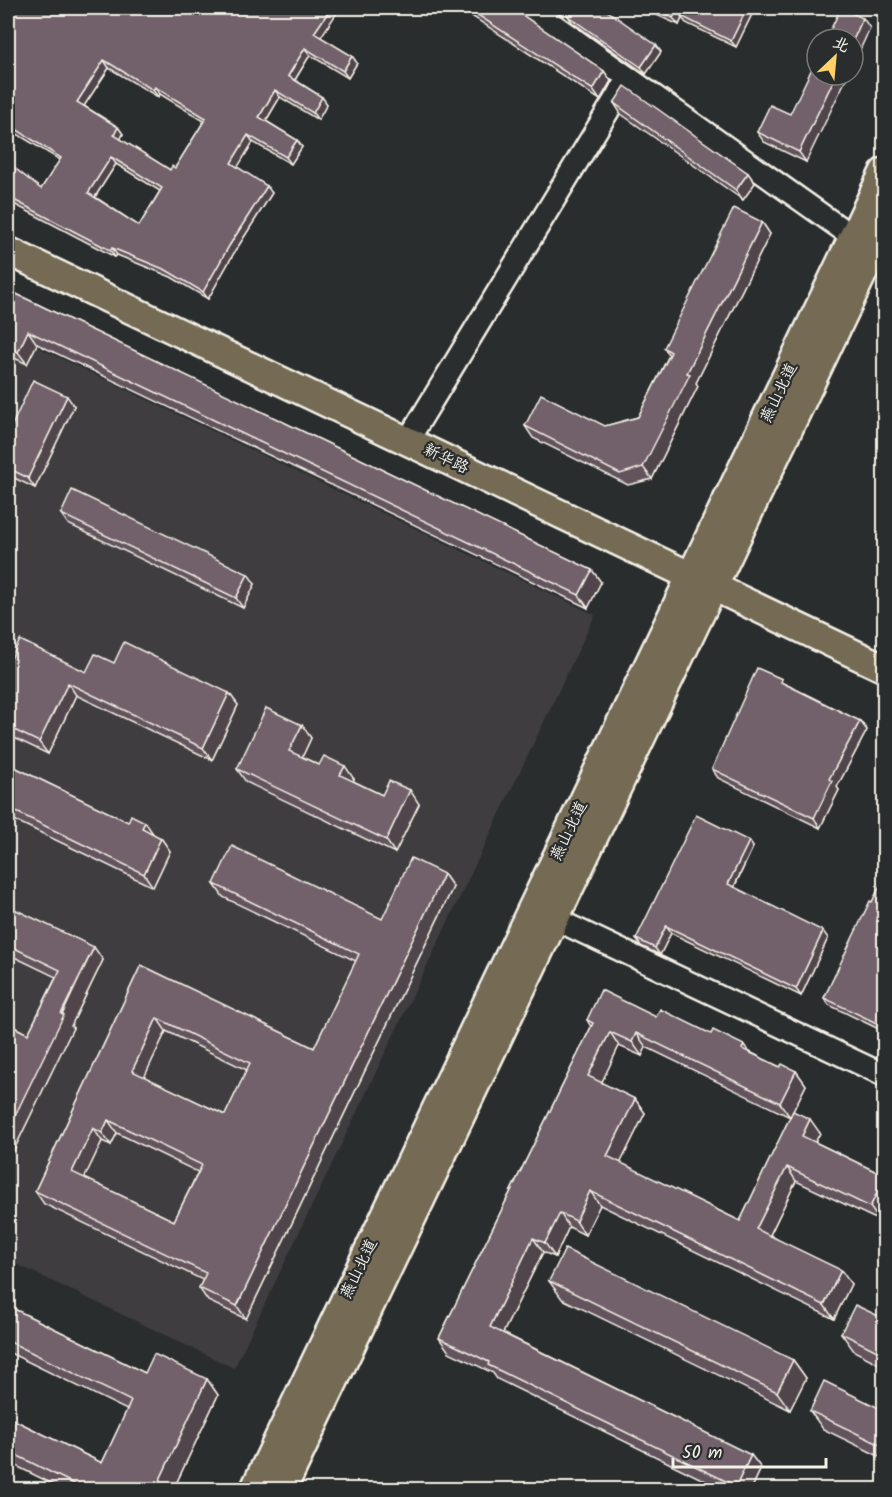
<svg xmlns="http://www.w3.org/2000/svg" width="892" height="1497" viewBox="0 0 892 1497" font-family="Kalam,'LXGW WenKai TC',sans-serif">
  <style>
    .built { fill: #403d40 }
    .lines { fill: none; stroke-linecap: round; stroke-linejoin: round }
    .minor-casing { stroke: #f4f1e8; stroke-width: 26 }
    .major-casing { stroke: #f4f1e8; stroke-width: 32 }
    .minor { stroke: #2a2d2e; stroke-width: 21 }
    .major { stroke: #746b52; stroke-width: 27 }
    .wall { fill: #62535c; stroke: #f4f1e8; stroke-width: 1.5; fill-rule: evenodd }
    .shaded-wall { fill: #50444b; stroke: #f4f1e8; stroke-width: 1.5 }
    .building { fill: #72616b; stroke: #f4f1e8; stroke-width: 1.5; fill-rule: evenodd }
    .labels { text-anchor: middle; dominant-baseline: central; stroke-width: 4.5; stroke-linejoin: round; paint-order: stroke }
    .street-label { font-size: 16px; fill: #f4f1e8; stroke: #2a2d2e }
  </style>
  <rect width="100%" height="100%" fill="#2a2d2e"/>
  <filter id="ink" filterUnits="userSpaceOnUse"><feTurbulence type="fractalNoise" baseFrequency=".0167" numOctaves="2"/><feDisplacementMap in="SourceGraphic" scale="12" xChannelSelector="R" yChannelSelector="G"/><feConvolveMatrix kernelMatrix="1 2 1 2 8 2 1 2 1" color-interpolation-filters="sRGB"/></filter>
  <g filter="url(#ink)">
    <path class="built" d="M8,333L595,615L234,1368L8,1260Z"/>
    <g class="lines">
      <defs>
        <g id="minor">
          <path d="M530,8L853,237"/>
          <path d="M408,440L628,78"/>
          <path d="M555,919L884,1075"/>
        </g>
        <g id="major">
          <path d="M8,251L884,668"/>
          <path d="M254,1490L884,172"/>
          <path d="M282,1490L884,229"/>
        </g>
      </defs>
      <use href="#minor" class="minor-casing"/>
      <use href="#major" class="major-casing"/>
      <use href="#minor" class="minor"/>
      <use href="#major" class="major"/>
    </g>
    <g class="wall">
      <path d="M8,8H340L320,37L352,56L357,63L348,78L310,55L295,80L322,97L327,104L318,120L280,97L266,121L297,140L302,147L291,164L253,142L237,167L272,193L234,253L208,299L171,277L117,255L115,257L33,214L8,201V163L41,189L60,160L12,131L8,125ZM109,68L158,97L160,94L204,121L175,168L170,170L120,139L123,134L118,127L84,106ZM116,164L160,191L139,226L95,197Z"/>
      <path d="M463,8H512L604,71L611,81L600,100L467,13Z"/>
      <path d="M641,8H755L736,47L686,23L682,18L679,25Z"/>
      <path d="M568,16L656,45L661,52L646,74L572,22Z"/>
      <path d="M614,103L748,173L755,183L743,200L621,114Z"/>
      <path d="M790,114L806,162L764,142L757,132Z"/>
      <path d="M762,222L770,234L696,383L698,386L652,479L628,485L533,438L525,426H605L638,417L669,355L664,348Z"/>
      <path d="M8,290L592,570L601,582L588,608L37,344L27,364L8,355Z"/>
      <path d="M74,406L35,488L8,475V434Z"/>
      <path d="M61,514L255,584L243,608L68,524Z"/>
      <path d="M114,663L229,693L238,705L212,760L76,695L48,754L8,735V665L86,672Z"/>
      <path d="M785,684L860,721L867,730L837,787L839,790L820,828L718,778L712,769Z"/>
      <path d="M302,725L311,738L302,757L319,765L354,779L353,781L382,795L419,804L395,853L246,782L237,769Z"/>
      <path d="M8,764L161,838L170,851L153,887L8,817Z"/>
      <path d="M749,841L753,847L734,888L828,938L801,996L671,933L660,955L641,946L636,939Z"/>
      <path d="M444,874L453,887L246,1319L208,1301L199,1288L203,1280L44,1204L35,1191L141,965L314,1048L356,961L223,897L214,884L382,919ZM166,1031L247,1070L225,1115L144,1077ZM117,1133L198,1172L174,1221L84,1178L102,1141L111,1145Z"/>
      <path d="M885,876V1032L829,1005L824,998Z"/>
      <path d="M8,906L103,960L71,1026L73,1028L8,1162V1082L10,1078L8,1077V1024L28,1034L56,977L8,954Z"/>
      <path d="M656,1017L750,1052L780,1067L796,1071L806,1085L790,1117L646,1047L642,1056L619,1046L601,1083L635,1099L645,1113L620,1163L740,1221L793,1111L820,1133L815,1142L885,1176V1212L880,1221L796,1181L770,1235L851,1284L834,1319L600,1205L585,1235L569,1227L555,1257L543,1252L503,1333L751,1455L761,1468L751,1490H724L497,1379L493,1373L449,1352L439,1338L591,1027L587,1020Z"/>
      <path d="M885,1248V1267L879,1259Z"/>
      <path d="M549,1281L793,1360L806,1378L790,1410L562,1299Z"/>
      <path d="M8,1306L145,1373L207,1379L218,1395L173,1490H65L8,1462V1417L102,1463L127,1410L8,1352Z"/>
      <path d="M885,1319V1367L854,1351L841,1333Z"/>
      <path d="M810,1411H885V1459L823,1429Z"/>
    </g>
    <g class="shaded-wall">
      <path d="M331,8H340L319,40L314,33Z"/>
      <path d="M678,8H685L681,16L682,18L679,25L673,18Z"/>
      <path d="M747,8H755L736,47L731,41Z"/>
      <path d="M863,18L870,28L853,65V40Z"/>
      <path d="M656,45L661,52L646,74L641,67Z"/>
      <path d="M305,48L310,55L293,83L288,76Z"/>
      <path d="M352,56L357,63L348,78L343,71Z"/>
      <path d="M104,60L109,68L82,109L77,102Z"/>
      <path d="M604,71L611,81L600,100L593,90Z"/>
      <path d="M836,75H848L806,162L799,152Z"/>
      <path d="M155,87L160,94L158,97L153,90Z"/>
      <path d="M275,90L280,97L264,124L259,117Z"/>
      <path d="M322,97L327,104L318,120L313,113Z"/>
      <path d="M118,127L123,134L119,142L114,135Z"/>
      <path d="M248,135L253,142L236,170L231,163Z"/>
      <path d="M297,140L302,147L291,164L286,157Z"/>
      <path d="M111,157L116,164L93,200L88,193Z"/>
      <path d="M748,173L755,183L743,200L736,190Z"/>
      <path d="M267,186L272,193L234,253L208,299L203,292L229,246Z"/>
      <path d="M762,222L770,234L696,383L698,386L652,479L643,467L687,373Z"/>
      <path d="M112,248L117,255L115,257L110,250Z"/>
      <path d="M28,331L37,344L27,364L18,352Z"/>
      <path d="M67,396L74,406L35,488L28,478Z"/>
      <path d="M592,570L601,582L588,608L579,595Z"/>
      <path d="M248,574L255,584L243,608L236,598Z"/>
      <path d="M68,683L76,695L48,754L39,742Z"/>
      <path d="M229,693L238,705L212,760L203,748Z"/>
      <path d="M860,721L867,730L837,787L839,790L820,828L814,818L829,779Z"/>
      <path d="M302,725L311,738L299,764L289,751Z"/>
      <path d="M345,766L354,779L350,788L340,775Z"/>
      <path d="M410,790L419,804L395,853L386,840Z"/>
      <path d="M145,822L154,835L142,828Z"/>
      <path d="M161,838L170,851L153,887L144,874Z"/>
      <path d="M749,841L753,847L732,891L728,884Z"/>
      <path d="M444,874L453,887L246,1319L237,1306Z"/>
      <path d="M666,926L671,933L660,955L655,948Z"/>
      <path d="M823,931L828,938L801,996L796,989Z"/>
      <path d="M94,947L103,960L71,1026L73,1028L8,1162V1130Z"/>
      <path d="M157,1018L166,1031L141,1084L132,1071Z"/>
      <path d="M610,1032L619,1046L598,1090L588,1076Z"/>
      <path d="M636,1033L646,1047L642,1056L632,1042Z"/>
      <path d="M744,1045L754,1059L742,1049Z"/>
      <path d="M796,1071L806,1085L790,1117L780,1103Z"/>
      <path d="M635,1099L645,1113L617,1170L607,1156Z"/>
      <path d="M810,1119L820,1133L811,1150L802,1136Z"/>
      <path d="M108,1120L117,1133L111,1145L102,1133Z"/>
      <path d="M93,1128L102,1141L81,1185L72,1172Z"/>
      <path d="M787,1167L796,1181L766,1243L756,1229Z"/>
      <path d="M885,1178V1212L880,1221L870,1207Z"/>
      <path d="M590,1191L600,1205L585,1235L576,1221Z"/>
      <path d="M560,1213L569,1227L555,1257L545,1243Z"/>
      <path d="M533,1238L543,1252L499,1341L490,1327Z"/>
      <path d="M841,1270L851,1284L834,1319L824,1305Z"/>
      <path d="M793,1360L806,1378L790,1410L777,1392Z"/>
      <path d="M207,1379L218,1395L173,1490H155Z"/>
      <path d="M751,1455L761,1468L751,1490H738L736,1486Z"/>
    </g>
    <g class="building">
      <path d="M8,8H331L314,33L352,56L343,71L305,48L288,76L322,97L313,113L275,90L259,117L297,140L286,157L248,135L231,163L267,186L229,246L203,292L166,270L112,248L110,250L8,197V163L41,189L61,158L8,124L9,120L8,119ZM104,60L153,90L155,87L206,118L175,168L172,166L170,170L114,135L118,127L77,102ZM111,157L162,188L139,226L88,193Z"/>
      <path d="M467,8H512L604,71L593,90Z"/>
      <path d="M573,8H603L656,45L641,67L568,16Z"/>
      <path d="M652,8H678L673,18Z"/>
      <path d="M686,8H747L731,41L681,16Z"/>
      <path d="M841,8L863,18L853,40V39H826Z"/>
      <path d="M817,58V75H836L799,152L757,132L770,105L790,114Z"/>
      <path d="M625,86L748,173L736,190L614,103Z"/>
      <path d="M734,208L762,222L687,373L690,374L643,467L620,474L525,426L541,394L605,426L638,417L671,352L664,348Z"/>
      <path d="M8,290L592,570L579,595L28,331L18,352L8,347Z"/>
      <path d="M33,380L67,396L28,478L8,468V434Z"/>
      <path d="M72,490L248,574L236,598L61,514Z"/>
      <path d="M20,640L86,672L95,654L114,663L124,642L229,693L203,748L68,683L39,742L8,727V665Z"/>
      <path d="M757,668L782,679L781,682L860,721L829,779L832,781L814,818L712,769Z"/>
      <path d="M266,708L302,725L289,751L319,765L324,756L345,766L340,775L382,795L389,781L410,790L386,840L237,769Z"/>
      <path d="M8,764L128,822L131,815L145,822L142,828L161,838L144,874L8,808Z"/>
      <path d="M696,815L749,841L728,884L823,931L796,989L666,926L655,948L636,939Z"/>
      <path d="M232,846L382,919L411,858L444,874L237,1306L199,1288L206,1273L35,1191L141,965L314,1048L359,954L214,884ZM157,1018L250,1063L225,1115L132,1071ZM108,1120L202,1165L174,1221L72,1172L93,1128L102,1133Z"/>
      <path d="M885,876V1027L824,998L870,901L872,902Z"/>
      <path d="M8,906L94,947L61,1014L64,1015L8,1130V1082L13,1071L8,1069V1024L28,1034L60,970L8,945Z"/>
      <path d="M601,990L656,1017L660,1009L711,1034L713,1030L744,1045L742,1049L780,1067L782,1064L796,1071L780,1103L636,1033L632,1042L610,1032L588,1076L635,1099L607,1156L740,1221L793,1111L810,1119L802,1136L885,1176L870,1207L787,1167L756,1229L841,1270L824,1305L590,1191L576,1221L560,1213L545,1243L533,1238L490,1327L751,1455L736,1486L488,1365L489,1362L439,1338L593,1023L587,1020Z"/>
      <path d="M885,1248V1262L879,1259Z"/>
      <path d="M565,1249L793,1360L777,1392L549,1281Z"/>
      <path d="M855,1305L885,1319V1355L841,1333Z"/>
      <path d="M8,1306L145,1373L154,1354L207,1379L155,1490H86L8,1451V1417L102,1463L131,1401L8,1341Z"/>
      <path d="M824,1381L885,1411V1447L810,1411Z"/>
    </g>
  </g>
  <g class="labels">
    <g class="street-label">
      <text transform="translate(779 393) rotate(-64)">燕山北道</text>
      <text transform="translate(446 459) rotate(26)">新华路</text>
      <text transform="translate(569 831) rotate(-64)">燕山北道</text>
      <text transform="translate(359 1269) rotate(-64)">燕山北道</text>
    </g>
  </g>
  <rect width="892" height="1497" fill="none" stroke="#2a2d2e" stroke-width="30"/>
  <rect x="15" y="15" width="862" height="1467" fill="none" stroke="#f4f1e8" stroke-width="2" filter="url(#ink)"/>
  <g transform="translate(835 57) rotate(26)"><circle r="28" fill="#2a2d2e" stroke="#7b7b78" stroke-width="1.5"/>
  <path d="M0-4.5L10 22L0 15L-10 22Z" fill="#ffd166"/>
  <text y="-9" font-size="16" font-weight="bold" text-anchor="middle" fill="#f4f1e8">北</text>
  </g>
  <path d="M673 1458v9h153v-9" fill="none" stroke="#f4f1e8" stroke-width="3"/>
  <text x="682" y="1458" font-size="18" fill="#f4f1e8" stroke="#2a2d2e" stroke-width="4.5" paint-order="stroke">50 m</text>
</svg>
